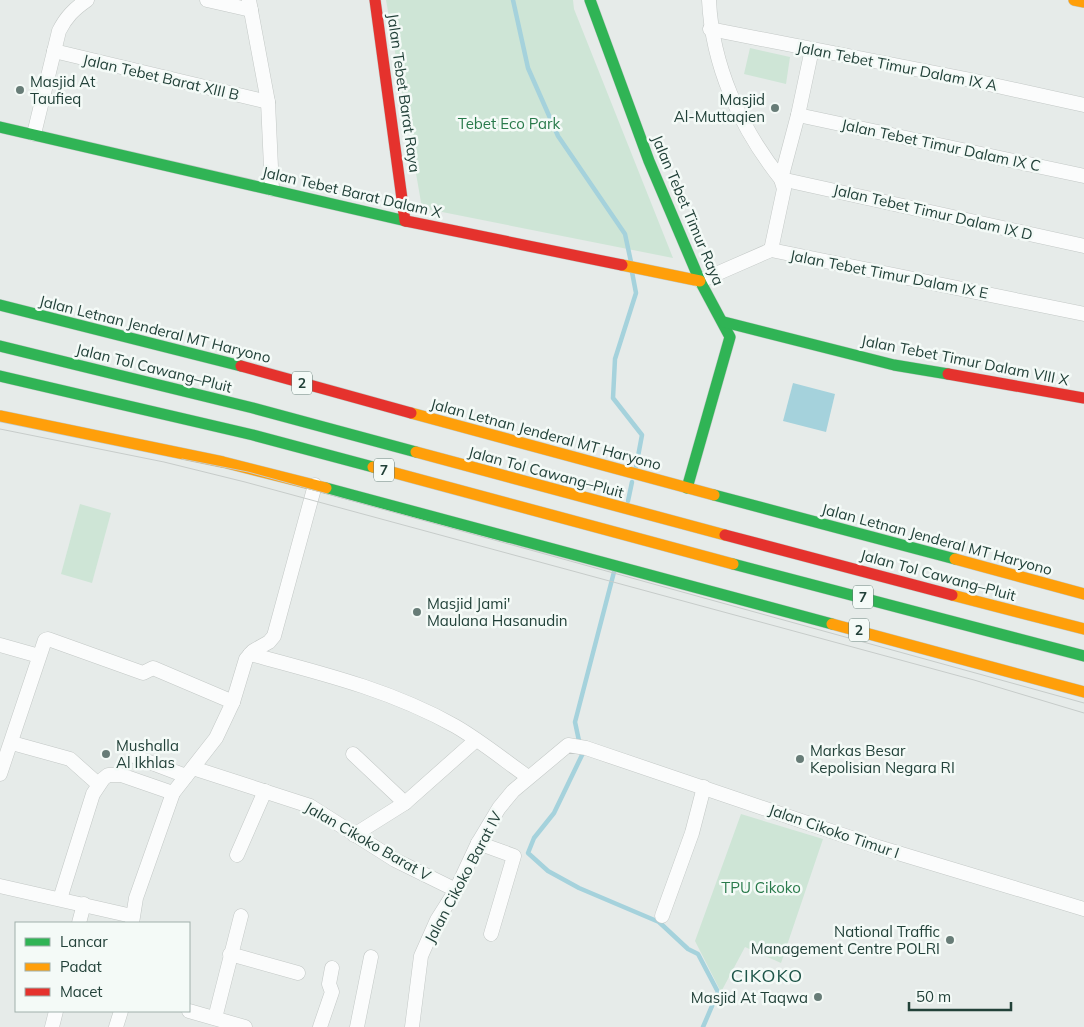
<svg xmlns="http://www.w3.org/2000/svg" width="1084" height="1027" viewBox="0 0 1084 1027" font-family="Mulish,sans-serif">
  <style>
    .green { fill: #cee5d6 }
    .water { fill: #a5d2dc }
    .lines { fill: none; stroke-linecap: round; stroke-linejoin: round }
    .stream { stroke: #a5d2dc; stroke-width: 4.5 }
    .street-casing { stroke: #c3c8c6; stroke-width: 15 }
    .fast-casing { stroke: #c1c9c6; stroke-width: 12 }
    .slow-casing { stroke: #c1c9c6; stroke-width: 12 }
    .jam-casing { stroke: #c1c9c6; stroke-width: 12 }
    .street { stroke: #fbfcfc; stroke-width: 14 }
    .fast { stroke: #30b455; stroke-width: 11 }
    .slow { stroke: #ff9f0a; stroke-width: 11 }
    .jam { stroke: #e5322d; stroke-width: 11 }
    .tram { stroke: #c7ccca; stroke-width: 1 }
    .poi-dot { fill: #677c77; stroke: #f4faf7; stroke-width: 2 }
    .labels { text-anchor: middle; dominant-baseline: central; stroke-width: 5; stroke-linejoin: round; paint-order: stroke }
    .shield { fill: #f4faf7; stroke: #617872; stroke-width: 1 }
    .shield-label { font-size: 14px; font-weight: bold; fill: #224139 }
    .street-label { font-size: 15px; fill: #224139; stroke: #f4faf7 }
    .poi-label { font-size: 15px; fill: #224139; stroke: #f4faf7; text-anchor: start }
    .park-label { font-size: 15px; fill: #297a4b; stroke: #f4faf7 }
    .quarter-label { font-size: 18px; letter-spacing: 1px; fill: #1c5448; stroke: #f4faf7 }
  </style>
  <rect width="100%" height="100%" fill="#e6ebe9"/>
  <g class="green">
    <path d="M386,0H573L574,9L673,258L422,208Z"/>
    <path d="M750,48L790,57L786,84L744,74Z"/>
    <path d="M80,504L111,513L92,583L61,574Z"/>
    <path d="M741,814L823,839L781,963L745,947L721,992L695,941Z"/>
  </g>
  <path class="water" d="M793,383L835,394L826,432L783,421Z"/>
  <g class="lines">
    <g class="stream">
      <path d="M513,0L528,68L558,136L625,234L631,262"/>
      <path d="M632,272L636,293L615,359L613,398L642,435L636,467"/>
      <path d="M628,501L632,482"/>
      <path d="M614,572L575,722L582,755L554,813L534,838L528,853L548,871L579,888L659,922L688,949L698,954L718,992L703,1027"/>
    </g>
    <defs>
      <g id="street">
        <path d="M207,0L251,10"/>
        <path d="M249,0L268,102L272,189"/>
        <path d="M709,0C712,65 740,128 781,179L1084,246"/>
        <path d="M710,29L966,79L1084,105"/>
        <path d="M54,51L268,102"/>
        <path d="M798,115L1084,176"/>
        <path d="M34,134L59,31C66,17 74,9 87,0"/>
        <path d="M771,250L784,189L781,179L798,115L812,49"/>
        <path d="M700,281L771,250L1084,314"/>
        <path d="M0,645L39,656"/>
        <path d="M250,654C321,673 391,690 455,726C481,741 504,760 528,777"/>
        <path d="M12,743L70,759L98,784"/>
        <path d="M353,754L405,803"/>
        <path d="M136,757L186,776"/>
        <path d="M193,768L310,806L395,860L456,890"/>
        <path d="M0,774L45,640L48,639L143,673L153,668L233,702"/>
        <path d="M354,835L405,803L476,740"/>
        <path d="M478,843L514,856L491,934"/>
        <path d="M237,855L265,791"/>
        <path d="M0,886L132,916"/>
        <path d="M60,899L93,794L103,779L108,775H121L173,793"/>
        <path d="M662,916L692,833L704,787"/>
        <path d="M79,923L84,904"/>
        <path d="M132,923L136,898L173,793L216,738L233,702L246,659L253,651L269,642L274,636L315,485"/>
        <path d="M230,954L298,973"/>
        <path d="M189,1011L245,1027"/>
        <path d="M215,1018L241,916"/>
        <path d="M52,1027L56,1011"/>
        <path d="M116,1027L121,1011"/>
        <path d="M320,1027L332,992L329,984L332,968"/>
        <path d="M357,1027L371,957"/>
        <path d="M412,1027L421,956L437,920L456,890L478,843L499,808L513,791L568,745L586,748L878,847L1084,909"/>
      </g>
      <g id="fast">
        <path d="M590,0L649,161L700,281L730,337L687,488"/>
        <path d="M0,127L406,221"/>
        <path d="M0,305L241,366"/>
        <path d="M724,322L894,365L948,374"/>
        <path d="M0,346L253,408L416,452"/>
        <path d="M0,376L253,435L373,467"/>
        <path d="M326,488L832,624"/>
        <path d="M714,495L955,559"/>
        <path d="M733,564L1084,656"/>
      </g>
      <g id="slow">
        <path d="M1074,0L1084,2"/>
        <path d="M622,265L700,281"/>
        <path d="M411,413L714,495"/>
        <path d="M0,416L223,462L326,488"/>
        <path d="M416,452L725,535"/>
        <path d="M373,467L733,564"/>
        <path d="M955,559L1084,594"/>
        <path d="M952,595L1084,629"/>
        <path d="M832,624L1084,692"/>
      </g>
      <g id="jam">
        <path d="M375,0L405,221"/>
        <path d="M406,221L622,265"/>
        <path d="M241,366L411,413"/>
        <path d="M948,374L1084,398"/>
        <path d="M725,535L952,595"/>
      </g>
    </defs>
    <use href="#street" class="street-casing"/>
    <use href="#fast" class="fast-casing"/>
    <use href="#slow" class="slow-casing"/>
    <use href="#jam" class="jam-casing"/>
    <use href="#street" class="street"/>
    <use href="#fast" class="fast"/>
    <use href="#slow" class="slow"/>
    <use href="#jam" class="jam"/>
    <g class="tram">
      <path d="M0,429L164,462L245,482L974,680L1084,713"/>
      <path d="M182,459L248,472L1084,703"/>
    </g>
  </g>
  <g class="poi-dot">
    <circle cx="20" cy="90" r="5"/>
    <circle cx="775" cy="108" r="5"/>
    <circle cx="417" cy="612" r="5"/>
    <circle cx="106" cy="754" r="5"/>
    <circle cx="800" cy="759" r="5"/>
    <circle cx="950" cy="940" r="5"/>
    <circle cx="818" cy="997" r="5"/>
  </g>
  <g class="labels">
    <g class="shield">
      <rect x="292" y="371.5" width="20" height="23" rx="4"/>
      <rect x="374" y="458.5" width="20" height="23" rx="4"/>
      <rect x="853" y="585.5" width="20" height="23" rx="4"/>
      <rect x="849" y="618.5" width="20" height="23" rx="4"/>
    </g>
    <g class="shield-label">
      <text x="302" y="383">2</text>
      <text x="384" y="470">7</text>
      <text x="863" y="597">7</text>
      <text x="859" y="630">2</text>
    </g>
    <g class="street-label">
      <text transform="translate(897 66) rotate(11)">Jalan Tebet Timur Dalam IX A</text>
      <text transform="translate(161 77) rotate(13)">Jalan Tebet Barat XIII B</text>
      <text transform="translate(404 93) rotate(82)">Jalan Tebet Barat Raya</text>
      <text transform="translate(941 145) rotate(12)">Jalan Tebet Timur Dalam IX C</text>
      <text transform="translate(352 192) rotate(13)">Jalan Tebet Barat Dalam X</text>
      <text transform="translate(688 210) rotate(67)">Jalan Tebet Timur Raya</text>
      <text transform="translate(933 212) rotate(13)">Jalan Tebet Timur Dalam IX D</text>
      <text transform="translate(889 274) rotate(11)">Jalan Tebet Timur Dalam IX E</text>
      <text transform="translate(155 329) rotate(14)">Jalan Letnan Jenderal MT Haryono</text>
      <text transform="translate(965 360) rotate(11)">Jalan Tebet Timur Dalam VIII X</text>
      <text transform="translate(154 368) rotate(14)">Jalan Tol Cawang–Pluit</text>
      <text transform="translate(546 434) rotate(15)">Jalan Letnan Jenderal MT Haryono</text>
      <text transform="translate(546 472) rotate(15)">Jalan Tol Cawang–Pluit</text>
      <text transform="translate(937 539) rotate(15)">Jalan Letnan Jenderal MT Haryono</text>
      <text transform="translate(938 575) rotate(15)">Jalan Tol Cawang–Pluit</text>
      <text transform="translate(834 831) rotate(19)">Jalan Cikoko Timur I</text>
      <text transform="translate(368 841) rotate(30)">Jalan Cikoko Barat V</text>
      <text transform="translate(463 877) rotate(-62)">Jalan Cikoko Barat IV</text>
    </g>
    <g class="poi-label">
      <text x="30" y="81">Masjid At<tspan x="30" dy="17">Taufieq</tspan></text>
      <text x="765" y="99" text-anchor="end">Masjid<tspan x="765" dy="17">Al-Muttaqien</tspan></text>
      <text x="427" y="603">Masjid Jami'<tspan x="427" dy="17">Maulana Hasanudin</tspan></text>
      <text x="116" y="745">Mushalla<tspan x="116" dy="17">Al Ikhlas</tspan></text>
      <text x="810" y="750">Markas Besar<tspan x="810" dy="17">Kepolisian Negara RI</tspan></text>
      <text x="940" y="931" text-anchor="end">National Traffic<tspan x="940" dy="17">Management Centre POLRI</tspan></text>
      <text x="808" y="997" text-anchor="end">Masjid At Taqwa</text>
    </g>
    <g class="park-label">
      <text x="509" y="123">Tebet Eco Park</text>
      <text x="761" y="887">TPU Cikoko</text>
    </g>
    <g class="quarter-label">
      <text x="767" y="975">CIKOKO</text>
    </g>
  </g>
  <rect x="15" y="922" width="175" height="90" fill="#f4faf7" stroke="#a0b0ab"/>
  <rect x="25" y="938" width="25" height="8" fill="#30b455" stroke="#a0b0ab"/>
  <text x="60" y="947" font-size="15" fill="#224139">Lancar</text>
  <rect x="25" y="963" width="25" height="8" fill="#ff9f0a" stroke="#a0b0ab"/>
  <text x="60" y="972" font-size="15" fill="#224139">Padat</text>
  <rect x="25" y="988" width="25" height="8" fill="#e5322d" stroke="#a0b0ab"/>
  <text x="60" y="997" font-size="15" fill="#224139">Macet</text>
  <path d="M909 1002v8h102v-8" fill="none" stroke="#224139" stroke-width="2.5"/>
  <text x="916" y="1002" font-size="15" fill="#224139" stroke="#f4faf7" stroke-width="4" paint-order="stroke">50 m</text>
</svg>
